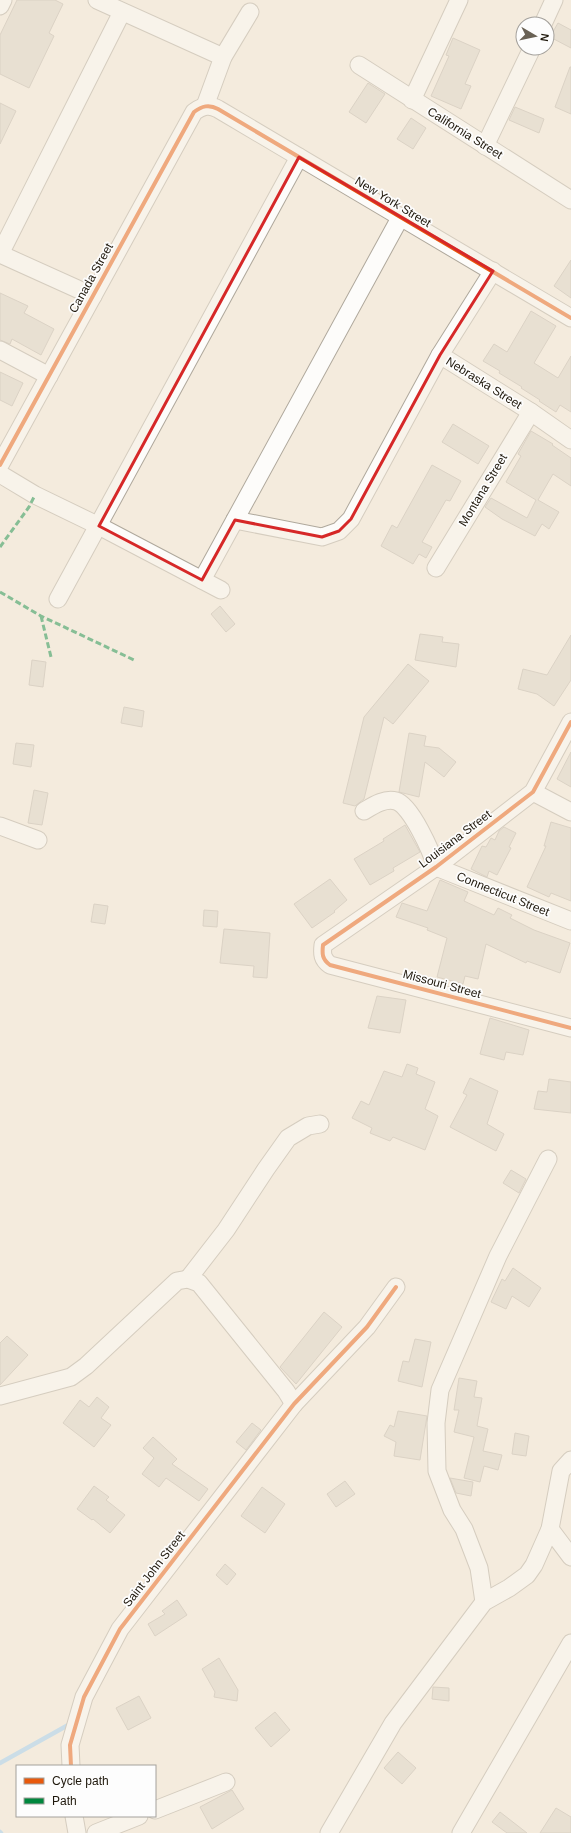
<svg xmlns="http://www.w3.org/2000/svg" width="571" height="1833" viewBox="0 0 571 1833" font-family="Arial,sans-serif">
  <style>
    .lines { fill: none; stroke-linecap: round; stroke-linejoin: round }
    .stream { stroke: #99cdf3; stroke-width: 4.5 }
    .building { fill: #dad2c6; stroke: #bcb4a8 }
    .minor-casing { stroke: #afa89c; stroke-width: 19 }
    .minor { stroke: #fdfcfa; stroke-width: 17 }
    .quiet { stroke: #00873e; stroke-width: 3; stroke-dasharray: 6 3; stroke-linecap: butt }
    .cycleway-casing { stroke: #fdfdfd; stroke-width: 6 }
    .cycleway { stroke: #e8590c; stroke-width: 4 }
    .marked { fill: none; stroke: #d62828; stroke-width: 3; stroke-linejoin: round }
    .labels { text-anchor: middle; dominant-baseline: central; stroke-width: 3.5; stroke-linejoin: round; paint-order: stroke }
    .street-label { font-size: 12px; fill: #1e170b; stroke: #fdfdfd }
  </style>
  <rect width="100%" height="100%" fill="#f4ebdd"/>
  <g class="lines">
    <g class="stream">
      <path d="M0,1763L70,1724"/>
      <path d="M0,1832L1,1833"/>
    </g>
  </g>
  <g class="building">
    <path d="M17,0H55L63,4L49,33L54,36L29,88L0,74V35Z"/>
    <path d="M558,23L571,30V48L550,37Z"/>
    <path d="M453,38L480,50L465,84L471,86L461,109L431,96L449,56L446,55Z"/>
    <path d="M570,67H571V114L555,107Z"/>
    <path d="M368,83L385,94L366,123L349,112Z"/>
    <path d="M0,103L16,111L0,144Z"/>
    <path d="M515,107L544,119L539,133L509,120Z"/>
    <path d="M411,118L426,128L413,149L397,139Z"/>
    <path d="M571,260V298L554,286Z"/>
    <path d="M0,293L28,306L24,313L54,329L41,355L12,339L10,344L0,340Z"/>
    <path d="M531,311L556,326L534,363L558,378L571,356V412L560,405L556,412L539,401L540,400L521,388L522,387L499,373L500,371L483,361L494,344L507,352Z"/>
    <path d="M0,372L23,383L12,406L0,400Z"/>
    <path d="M453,424L489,446L478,464L442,442Z"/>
    <path d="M531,431L553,444L552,445L571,458V486L553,474L538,500L559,512L549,529L542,524L535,536L502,519L485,507L491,498L527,518L536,500L506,482L521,456L518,454Z"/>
    <path d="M432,465L461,481L450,501L446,500L422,542L432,547L426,558L419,554L413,564L381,546L392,525L397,528Z"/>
    <path d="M220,606L235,624L226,632L211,614Z"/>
    <path d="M420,634L443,637L442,642L459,644L456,667L415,660Z"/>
    <path d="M571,635V680L554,706L537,694L518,689L523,669L547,675Z"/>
    <path d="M32,660L46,662L43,687L29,685Z"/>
    <path d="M408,664L429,681L393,724L384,717L364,799L355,806L343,803L364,717Z"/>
    <path d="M124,707L144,711L142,727L121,723Z"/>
    <path d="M409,733L426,736L424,746L439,748L456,762L444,777L425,762L419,797L399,792Z"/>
    <path d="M16,743L34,745L31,767L13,764Z"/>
    <path d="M571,752V787L557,779Z"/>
    <path d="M34,790L48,793L42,825L28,823Z"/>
    <path d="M551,822L571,828V901L551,893L549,897L527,887L546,846H544Z"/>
    <path d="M405,825L420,852L393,868L394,871L370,885L354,859L384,841L383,839Z"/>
    <path d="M504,827L516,833L509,847L511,848L497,875L489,871L487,877L471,869L482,846L486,847L491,838L495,840L499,831Z"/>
    <path d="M330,879L347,900L334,911L335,912L312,928L294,904Z"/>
    <path d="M440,880L468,892L464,901L494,915L498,908L512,915L510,918L534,930L570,943L560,973L527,961L526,963L486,944L478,979L465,976L463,984L437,977L447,938L427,930L428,928L396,917L402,903L427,911Z"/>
    <path d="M94,904L108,906L105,924L91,922Z"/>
    <path d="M204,910L218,911L217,927L203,926Z"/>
    <path d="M224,929L270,933L267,978L253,977L254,966L220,963Z"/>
    <path d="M377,996L406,1000L400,1033L368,1028Z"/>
    <path d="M490,1018L529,1030L523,1055L506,1052L504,1060L480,1054Z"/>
    <path d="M407,1064L418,1068L416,1074L435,1082L425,1109L438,1116L425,1150L393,1137L390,1141L370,1133L372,1128L352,1118L361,1101L369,1105L384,1071L402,1077Z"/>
    <path d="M470,1078L498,1091L487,1124L504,1134L496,1151L450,1127L467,1095L463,1093Z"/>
    <path d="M549,1079L571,1082V1113L534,1109L538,1091L547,1092Z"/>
    <path d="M511,1170L526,1179L519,1193L503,1183Z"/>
    <path d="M513,1268L541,1288L529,1307L512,1296L506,1309L491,1302L502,1279L505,1281Z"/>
    <path d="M324,1312L342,1327L296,1384L280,1367Z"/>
    <path d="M7,1336L28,1355L0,1385V1343Z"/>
    <path d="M415,1339L431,1342L422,1387L398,1381L403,1361L409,1362Z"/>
    <path d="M459,1378L477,1381L474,1397L482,1398L477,1426L488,1429L483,1451L502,1455L498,1470L484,1466L480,1482L464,1478L474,1437L454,1432L459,1410H454Z"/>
    <path d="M97,1397L109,1407L101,1418L111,1425L94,1447L63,1423L80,1400L89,1407Z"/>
    <path d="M398,1411L427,1416L420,1460L394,1456L396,1442L384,1436L390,1425L394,1427Z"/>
    <path d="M252,1423L261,1430L246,1450L236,1442Z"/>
    <path d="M515,1433L529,1436L526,1456L512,1454Z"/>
    <path d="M153,1437L177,1459L172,1464L208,1489L199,1501L166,1478L159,1487L142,1474L154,1458L143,1448Z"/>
    <path d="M450,1478L473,1482L471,1496L456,1493Z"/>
    <path d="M345,1481L355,1494L336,1507L327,1494Z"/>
    <path d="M94,1486L109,1497L106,1500L125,1515L110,1533L93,1519L92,1520L77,1509Z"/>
    <path d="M262,1487L285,1504L265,1533L241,1516Z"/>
    <path d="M225,1564L236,1574L227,1585L216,1575Z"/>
    <path d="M177,1600L187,1615L155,1636L148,1624L165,1614L162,1611Z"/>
    <path d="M219,1658L238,1690L237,1701L214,1697L215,1692L202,1669Z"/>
    <path d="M433,1687L449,1688V1701L432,1699Z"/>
    <path d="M139,1696L151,1718L128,1730L116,1708Z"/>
    <path d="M275,1712L290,1730L271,1747L255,1728Z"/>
    <path d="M398,1752L416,1768L402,1784L384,1768Z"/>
    <path d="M232,1790L244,1809L212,1829L200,1807Z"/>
    <path d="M556,1808L571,1817V1833H540Z"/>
    <path d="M500,1812L527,1833H507L492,1822Z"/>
  </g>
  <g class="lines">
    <defs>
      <g id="minor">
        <path d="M97,0L223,57"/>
        <path d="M0,6L3,0"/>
        <path d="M543,24L554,0"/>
        <path d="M359,65L571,200"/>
        <path d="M412,100L459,0"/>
        <path d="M205,106L223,57L250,12"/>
        <path d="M485,146L532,48"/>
        <path d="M0,254L122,12"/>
        <path d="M0,254L93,296"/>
        <path d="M493,271L440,355L531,412L571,440"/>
        <path d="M0,350L49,376"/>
        <path d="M0,465L194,112C202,106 209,104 218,109L571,318"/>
        <path d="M0,474L35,495L99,526L221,590"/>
        <path d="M235,520L322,537L339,531L351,519L440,355"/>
        <path d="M436,568L531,412"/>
        <path d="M202,580L400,218"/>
        <path d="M58,599L299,157"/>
        <path d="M571,722L533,792L436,867L323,945C322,954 322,959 330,965L571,1028"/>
        <path d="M533,792L571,812"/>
        <path d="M364,811C374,805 385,798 396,801C411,805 432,853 436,867L571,921"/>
        <path d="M0,826L38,840"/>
        <path d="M188,1279L226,1230L266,1169L288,1138L308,1126L320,1124"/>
        <path d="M0,1396L71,1377L86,1366L177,1281L188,1279L199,1283L286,1391L294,1404"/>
        <path d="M550,1529L571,1557"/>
        <path d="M484,1602L479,1568L464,1529L452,1510L437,1471L436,1423L440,1390L498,1256L548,1159"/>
        <path d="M71,1766L70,1745L84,1697L120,1629L294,1404L367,1327L396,1287"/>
        <path d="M155,1810L226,1782"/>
        <path d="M74,1816L77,1833"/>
        <path d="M96,1833L139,1816"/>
        <path d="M329,1833L393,1723L484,1602L509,1588L527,1575L534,1565L550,1529L561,1471L571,1460"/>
        <path d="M461,1833L571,1643"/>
      </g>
    </defs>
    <use href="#minor" class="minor-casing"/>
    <use href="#minor" class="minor"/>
    <g class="quiet">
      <path d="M0,547L29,507L35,495"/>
      <path d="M0,592L41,616L134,660"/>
      <path d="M41,616L51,657"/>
    </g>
    <defs>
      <g id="cycleway">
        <path d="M0,465L194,112C202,106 209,104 218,109L571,318"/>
        <path d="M571,722L533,792L436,867L323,945C322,954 322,959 330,965L571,1028"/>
        <path d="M71,1766L70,1745L84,1697L120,1629L294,1404L367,1327L396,1287"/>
      </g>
    </defs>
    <use href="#cycleway" class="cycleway-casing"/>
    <use href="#cycleway" class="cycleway"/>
  </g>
  <path d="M0 0H571V1833H0ZM299,157L493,271L440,355L351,519L339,531L322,537L235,520L202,580L99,526Z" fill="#f4ebdd" fill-opacity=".55" fill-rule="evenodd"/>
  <path class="marked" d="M299,157L493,271L440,355L351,519L339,531L322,537L235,520L202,580L99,526Z"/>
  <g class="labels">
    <g class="street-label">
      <text transform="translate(465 133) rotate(32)">California Street</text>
      <text transform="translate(393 202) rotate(31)">New York Street</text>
      <text transform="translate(91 278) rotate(-61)">Canada Street</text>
      <text transform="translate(484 383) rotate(32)">Nebraska Street</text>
      <text transform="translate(483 490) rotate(-59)">Montana Street</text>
      <text transform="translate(455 839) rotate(-37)">Louisiana Street</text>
      <text transform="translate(503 894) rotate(22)">Connecticut Street</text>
      <text transform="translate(442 984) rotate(15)">Missouri Street</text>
      <text transform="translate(154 1569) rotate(-52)">Saint John Street</text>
    </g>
  </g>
  <rect x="16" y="1765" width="140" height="52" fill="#fdfdfd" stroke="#a4a19c"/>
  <rect x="24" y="1778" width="20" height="6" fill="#e8590c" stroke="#a4a19c"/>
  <text x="52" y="1785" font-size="12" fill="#1e170b">Cycle path</text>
  <rect x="24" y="1798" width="20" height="6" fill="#00873e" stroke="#a4a19c"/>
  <text x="52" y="1805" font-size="12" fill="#1e170b">Path</text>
  <g transform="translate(535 36) rotate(99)"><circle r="19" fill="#fdfdfd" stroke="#a4a19c"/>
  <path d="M0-3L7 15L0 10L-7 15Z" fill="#696154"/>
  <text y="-6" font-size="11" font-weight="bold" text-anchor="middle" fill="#1e170b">N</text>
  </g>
</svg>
